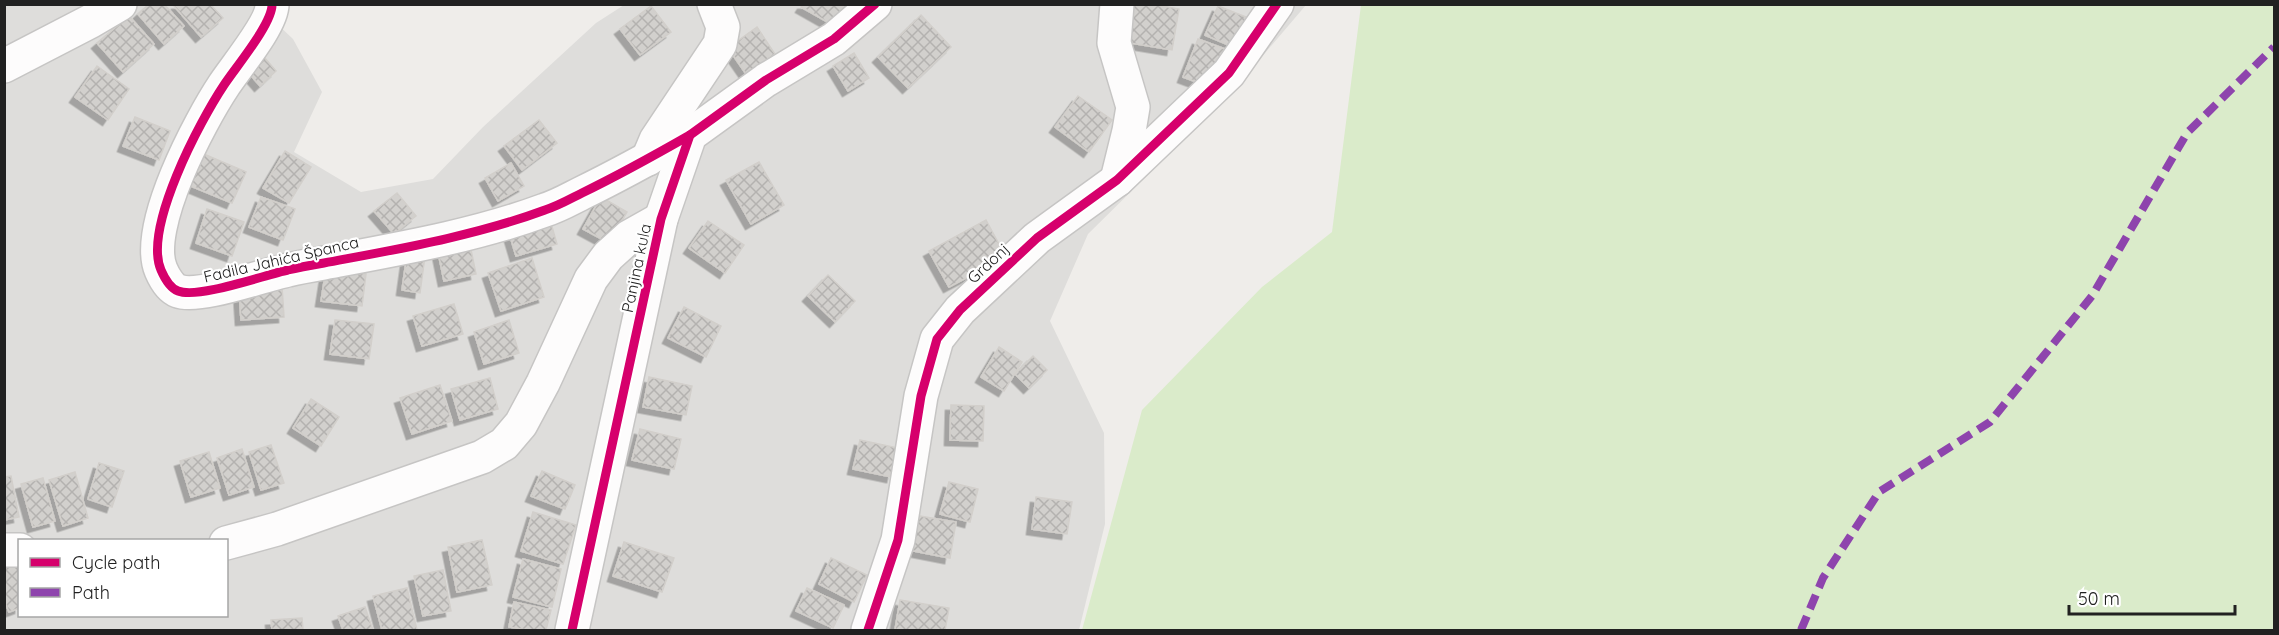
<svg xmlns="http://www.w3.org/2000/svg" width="2279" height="635" viewBox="0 0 2279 635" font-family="Quicksand,sans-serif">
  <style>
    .residential { fill: #dedddb; fill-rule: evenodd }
    .grass { fill: #daebca }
    .building { fill: url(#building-cross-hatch); stroke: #d2cfcb; stroke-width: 1.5; filter: url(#shadow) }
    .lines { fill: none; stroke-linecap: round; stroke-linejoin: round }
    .minor-casing { stroke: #c6c5c4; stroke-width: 36 }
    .minor { stroke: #fdfcfc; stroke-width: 33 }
    .quiet { stroke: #8e44ad; stroke-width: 8; stroke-dasharray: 15 8; stroke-linecap: butt }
    .cycleway-casing { stroke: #fff; stroke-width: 13 }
    .cycleway { stroke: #d6006c; stroke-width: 9 }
    .labels { text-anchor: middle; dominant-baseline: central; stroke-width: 4.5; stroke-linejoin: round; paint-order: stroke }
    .street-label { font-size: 16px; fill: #212121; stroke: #fff }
  </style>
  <defs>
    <pattern id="building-cross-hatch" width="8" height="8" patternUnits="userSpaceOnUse" patternTransform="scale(1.5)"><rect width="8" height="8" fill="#d2d0cd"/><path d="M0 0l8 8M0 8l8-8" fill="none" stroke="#b4b2b0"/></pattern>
    <filter id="shadow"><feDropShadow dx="-5.5" dy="5.5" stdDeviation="0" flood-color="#0004"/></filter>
  </defs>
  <rect width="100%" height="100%" fill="#efedea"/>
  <path class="residential" d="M4,5H257L293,39L322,92L294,152L361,192L433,179L483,127L596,23L624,5H1306L1230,94L1088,234L1050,321L1104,433L1105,524L1079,630H5ZM20,540H226V616H20Z"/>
  <path class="grass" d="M1361,5H2274V630H1082L1142,410L1262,287L1332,232Z"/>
  <g class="building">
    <path d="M149,4H164L184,26L164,44L138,14Z"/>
    <path d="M177,4H210L223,18L201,37L174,6Z"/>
    <path d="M803,4H851L838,28L801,7Z"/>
    <path d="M1130,4H1151L1179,9L1172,50L1124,42Z"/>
    <path d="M651,6L671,32L640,55L620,29Z"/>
    <path d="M1218,6L1251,19L1238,49L1205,35Z"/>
    <path d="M921,15L951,47L908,88L878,57Z"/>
    <path d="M129,16L154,44L123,72L97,43Z"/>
    <path d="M757,27L775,54L746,74L728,48Z"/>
    <path d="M1198,39L1225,49L1210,87L1183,77Z"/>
    <path d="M258,50L276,71L260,86L241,64Z"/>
    <path d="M854,53L869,78L848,91L833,66Z"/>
    <path d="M97,66L129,89L108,120L75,97Z"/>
    <path d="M1078,96L1112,120L1089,152L1055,127Z"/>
    <path d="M135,117L170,131L159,160L123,146Z"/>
    <path d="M539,120L557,143L522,170L504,146Z"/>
    <path d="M285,151L311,167L289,203L263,188Z"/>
    <path d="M199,152L246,172L232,203L186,184Z"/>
    <path d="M759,162L784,205L751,224L726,180Z"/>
    <path d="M511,163L524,186L498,201L485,178Z"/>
    <path d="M397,193L416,216L394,234L374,211Z"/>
    <path d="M261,197L295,209L283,240L249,227Z"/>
    <path d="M601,197L627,212L609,243L583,229Z"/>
    <path d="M207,209L244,222L232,256L196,243Z"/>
    <path d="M548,213L557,244L516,256L507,226Z"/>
    <path d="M986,220L1006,257L949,287L929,251Z"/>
    <path d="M708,221L744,245L725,273L689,248Z"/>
    <path d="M469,240L476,274L444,281L437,247Z"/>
    <path d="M407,254L425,256L420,293L402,290Z"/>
    <path d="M532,258L544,297L501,311L488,273Z"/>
    <path d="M326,269L366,274L362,306L321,301Z"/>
    <path d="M828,275L855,301L835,322L808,296Z"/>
    <path d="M282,286L284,317L241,320L239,289Z"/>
    <path d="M454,304L463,334L422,346L413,316Z"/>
    <path d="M684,307L721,326L706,357L668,338Z"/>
    <path d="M335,320L374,324L369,359L330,354Z"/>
    <path d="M509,320L519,353L484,364L474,332Z"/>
    <path d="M999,347L1022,362L1004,391L981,377Z"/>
    <path d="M1033,356L1047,370L1029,388L1015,374Z"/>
    <path d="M649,377L692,386L686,415L643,407Z"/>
    <path d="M490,378L498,409L460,420L451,389Z"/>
    <path d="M440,385L452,421L412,434L400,398Z"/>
    <path d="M311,399L339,417L321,446L293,428Z"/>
    <path d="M951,405L984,406L983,441L950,440Z"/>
    <path d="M640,429L681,439L674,469L632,460Z"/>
    <path d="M860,440L898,448L892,477L853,469Z"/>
    <path d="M271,445L284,483L261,490L249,452Z"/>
    <path d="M242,449L254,487L229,495L217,458Z"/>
    <path d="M209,452L220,488L191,497L180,461Z"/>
    <path d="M99,463L124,471L112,507L88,499Z"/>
    <path d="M542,471L575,485L565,509L531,496Z"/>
    <path d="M75,472L88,518L63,526L49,480Z"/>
    <path d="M11,476L19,517L4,520V477Z"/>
    <path d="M43,478L55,521L33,527L21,484Z"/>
    <path d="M949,482L978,489L970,522L940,514Z"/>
    <path d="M1036,497L1072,502L1067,534L1032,529Z"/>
    <path d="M533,512L576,525L563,564L521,551Z"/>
    <path d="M914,515L956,522L950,558L908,550Z"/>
    <path d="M482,540L492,585L457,592L448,547Z"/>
    <path d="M624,542L674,558L662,592L613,576Z"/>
    <path d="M831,558L867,575L854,602L819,584Z"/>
    <path d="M523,559L561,569L552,607L513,597Z"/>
    <path d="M20,562V608L9,612L4,600V568Z"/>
    <path d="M443,570L451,611L423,616L414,576Z"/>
    <path d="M407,588L417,630H382L373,596Z"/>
    <path d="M807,588L844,605L833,628L796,611Z"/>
    <path d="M900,600L949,608L945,630H895Z"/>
    <path d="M514,602L551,610L546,630H527L509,627Z"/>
    <path d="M365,607L373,630H343L338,616Z"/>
    <path d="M302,618L303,630H272L271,620Z"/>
  </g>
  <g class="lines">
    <defs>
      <g id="minor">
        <path d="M272,4C273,23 235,68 224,85C200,121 143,228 161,270C164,277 170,288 178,291C199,299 264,275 288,270C300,267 312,265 324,263C398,249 475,236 545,210C558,206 570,199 582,193C619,175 655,155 690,135"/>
        <path d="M4,66L91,21L120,4"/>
        <path d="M648,159L656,140L720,44L723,27L714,4"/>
        <path d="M1117,180L1129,131L1133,107L1114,43L1117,4"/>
        <path d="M226,543L277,529L482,457L504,444L521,424L543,383L591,279L608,256L629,237L661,219"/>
        <path d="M4,550H20"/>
        <path d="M572,630L661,219L690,135L766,80L834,39L875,4"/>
        <path d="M868,630L898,540L921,396L937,339L960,310L1037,238L1117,180L1229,73L1277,4"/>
      </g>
    </defs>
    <use href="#minor" class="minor-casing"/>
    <use href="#minor" class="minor"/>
    <path class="quiet" d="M1801,630L1823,578L1879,492L1990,422L2092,296L2187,133L2274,47"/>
    <defs>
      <g id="cycleway">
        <path d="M272,4C273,23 235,68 224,85C200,121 143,228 161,270C164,277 170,288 178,291C199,299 264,275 288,270C300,267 312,265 324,263C398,249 475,236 545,210C558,206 570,199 582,193C619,175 655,155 690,135"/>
        <path d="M572,630L661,219L690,135L766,80L834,39L875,4"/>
        <path d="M868,630L898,540L921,396L937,339L960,310L1037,238L1117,180L1229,73L1277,4"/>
      </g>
    </defs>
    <use href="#cycleway" class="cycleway-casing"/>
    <use href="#cycleway" class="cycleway"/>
  </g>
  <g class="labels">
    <g class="street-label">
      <text transform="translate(281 259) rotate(-13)">Fadila Jahića Španca</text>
      <text transform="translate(988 263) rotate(-43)">Grdonj</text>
      <text transform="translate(636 268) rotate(-78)">Panjina kula</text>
    </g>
  </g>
  <rect width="2279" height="635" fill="none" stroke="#212121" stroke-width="12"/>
  <rect x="18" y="539" width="210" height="78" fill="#ffffff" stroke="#a6a6a6" stroke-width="1.5"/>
  <rect x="30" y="558" width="30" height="9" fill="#d6006c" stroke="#a6a6a6" stroke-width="1.5"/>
  <text x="72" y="569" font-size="18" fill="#212121">Cycle path</text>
  <rect x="30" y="588" width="30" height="9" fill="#8e44ad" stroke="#a6a6a6" stroke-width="1.5"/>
  <text x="72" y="599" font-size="18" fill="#212121">Path</text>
  <path d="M2069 605v9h166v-9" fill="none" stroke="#212121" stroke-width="3"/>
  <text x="2078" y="605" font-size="18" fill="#212121" stroke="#ffffff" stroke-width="4.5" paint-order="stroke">50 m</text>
</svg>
